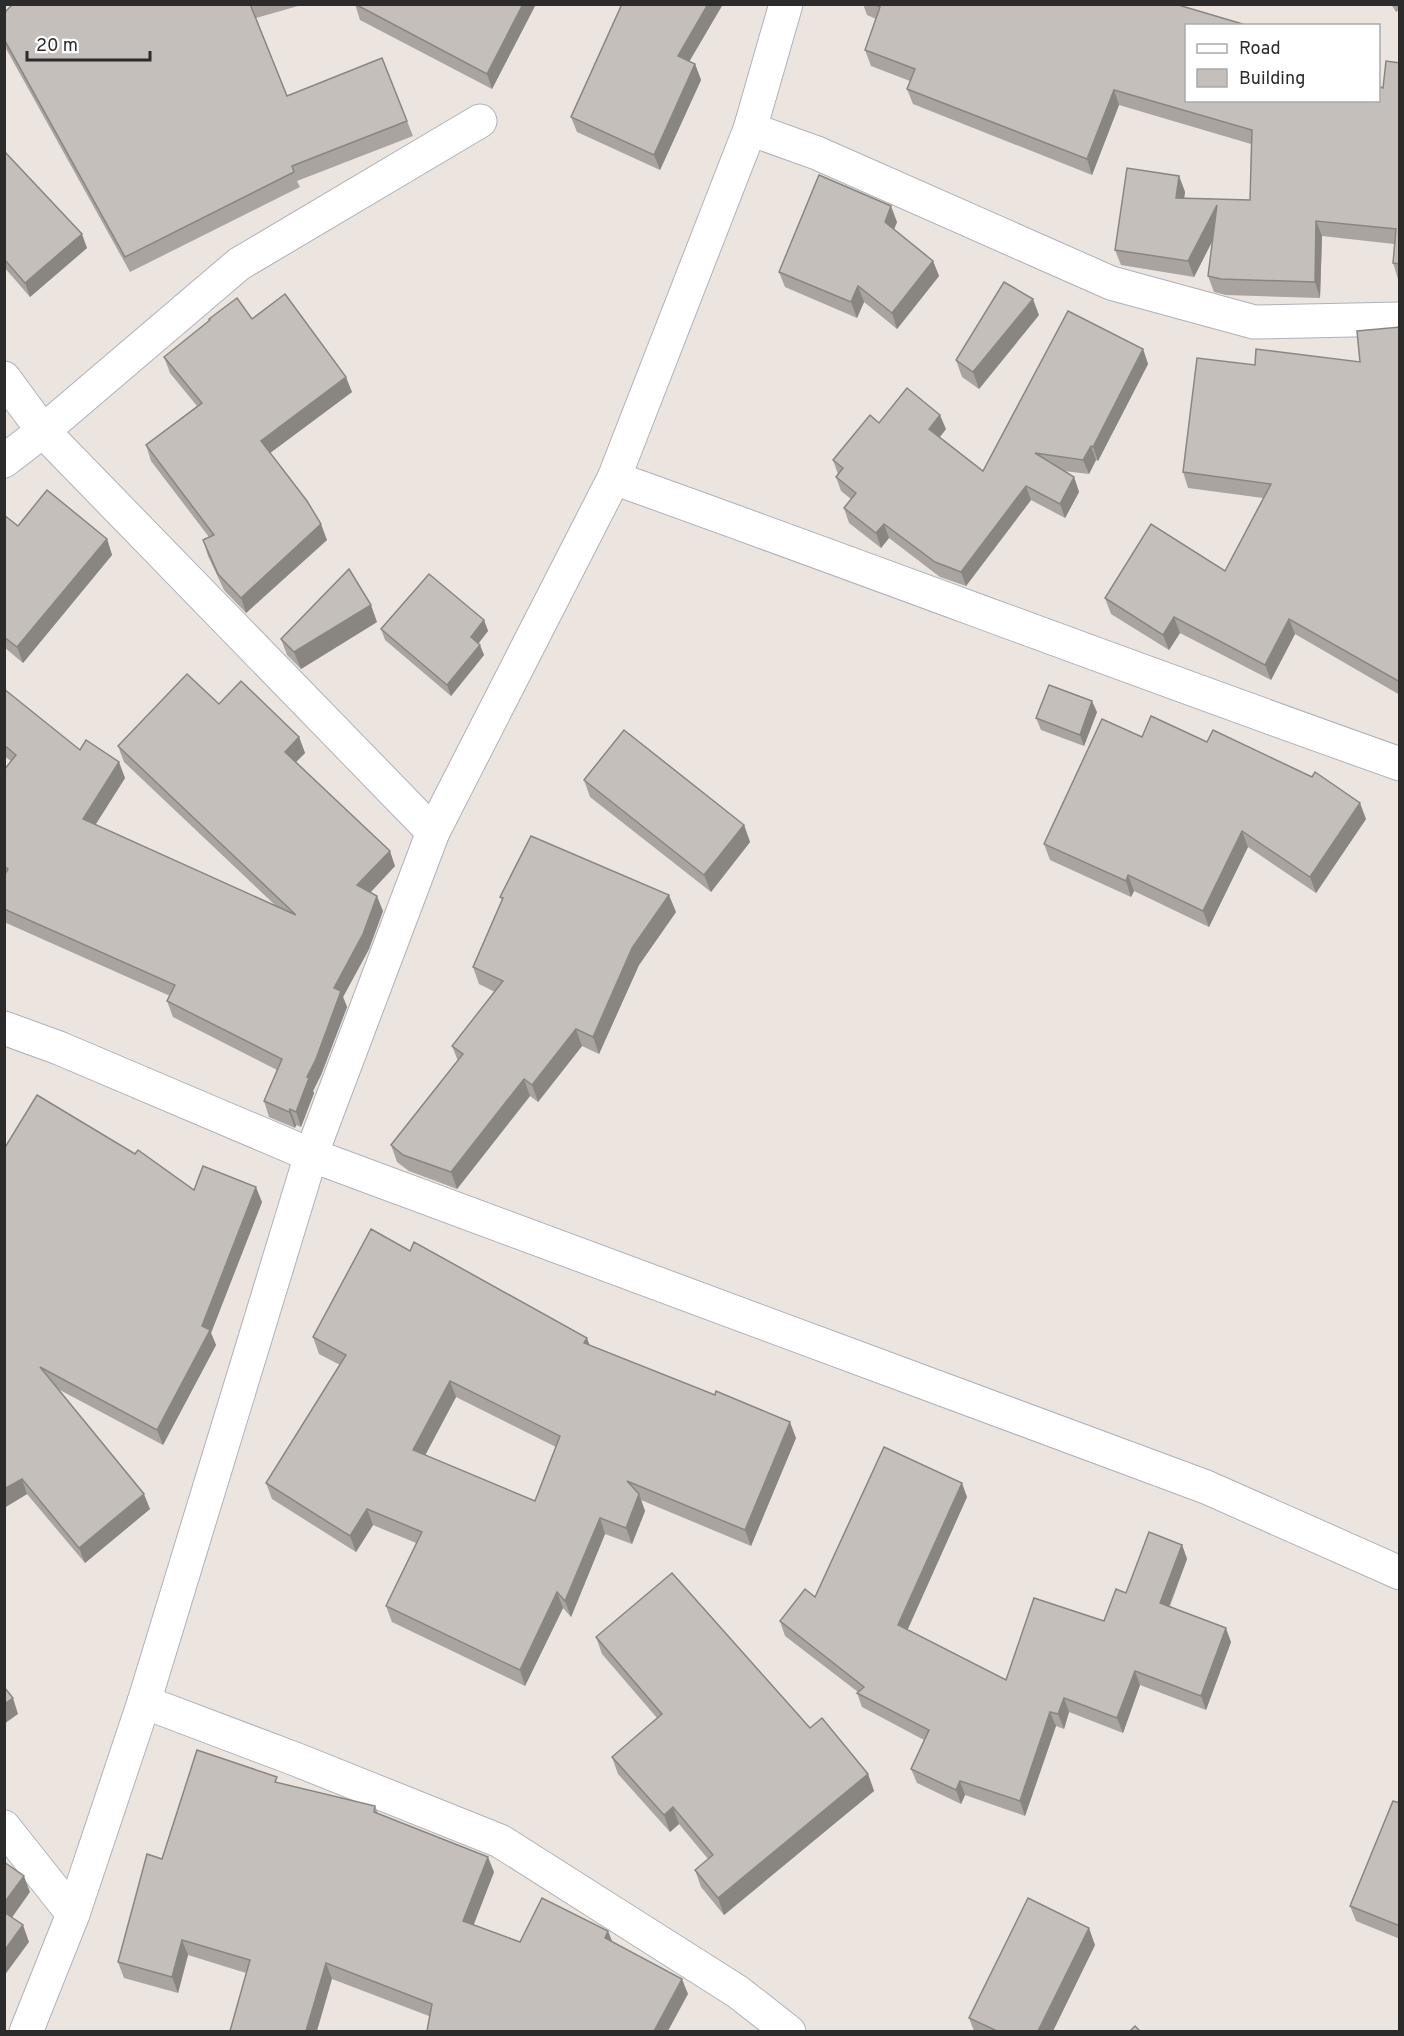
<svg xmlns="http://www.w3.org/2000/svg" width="1404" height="2036" viewBox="0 0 1404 2036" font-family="Overpass,sans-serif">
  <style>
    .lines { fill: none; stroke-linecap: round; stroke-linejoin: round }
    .minor-casing { stroke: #afb2ba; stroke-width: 35 }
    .minor { stroke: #fff; stroke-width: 33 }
    .wall { fill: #a9a4a0; fill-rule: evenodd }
    .shaded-wall { fill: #898682 }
    .building { fill: #c4bfba; stroke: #898682; stroke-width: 1.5; fill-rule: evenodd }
  </style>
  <rect width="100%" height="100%" fill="#ebe4df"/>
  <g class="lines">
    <defs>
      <g id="minor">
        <path d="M750,129L817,153L1111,283L1254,322L1400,319"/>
        <path d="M4,378L43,431L433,832"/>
        <path d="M4,461L43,431L239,264L480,121"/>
        <path d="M614,478C877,572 1137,671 1400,764"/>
        <path d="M4,1028L59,1048L311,1155L1206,1487L1400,1573"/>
        <path d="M144,1702L295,1759L500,1841L738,1992L789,2032"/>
        <path d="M4,1827L73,1914"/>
        <path d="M26,2032L73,1914L144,1702L311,1155L433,832L614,478L750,129L786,4"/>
      </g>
    </defs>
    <use href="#minor" class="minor-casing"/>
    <use href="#minor" class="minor"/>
  </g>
  <g class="wall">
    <path d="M13,4H297L298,6L256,18L287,96L407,121L413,136L297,181L300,187L130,272L4,45V13Z"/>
    <path d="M355,4H536L492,89L360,20Z"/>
    <path d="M617,4H723L689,62L695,64L701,80L660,170L577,132L571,117L621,7Z"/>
    <path d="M863,4H1175L1186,26L1383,88L1400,63V279H1398L1393,263L1394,244L1322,236L1320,298L1226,295L1214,292L1208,276L1213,240L1194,277L1121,265L1115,250L1179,176L1185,192L1184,198L1250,200L1251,144L1119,105L1092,175L913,104L907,89L910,81L871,66L865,50L876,19L867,15Z"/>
    <path d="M1391,4H1400V10L1396,12Z"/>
    <path d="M4,151L87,248L30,297L4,267Z"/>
    <path d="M897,222L894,230L933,261L939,276L897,329L864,302L857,318L785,287L779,272Z"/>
    <path d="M1039,315L979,389L962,377L956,360Z"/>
    <path d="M252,319L352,392L270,453L327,540L246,613L224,590L208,556L203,540L209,537L151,461L146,445L197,406L170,373L164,357Z"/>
    <path d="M1400,327V695L1295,634L1271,680L1180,633L1169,650L1111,614L1105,598L1225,571L1263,498L1188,488L1183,472L1255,365L1360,362Z"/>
    <path d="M1143,349L1148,364L1098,461L1096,460L1089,474L1064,471L1074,477L1079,492L1065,518L1031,500L966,586L940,577L889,538L881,548L849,523L844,508L851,499L841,491L836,477L838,474L833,460L879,423L946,429L940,437L983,471Z"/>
    <path d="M4,515L18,526L107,539L112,555L23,663L4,647Z"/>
    <path d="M484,620L488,631L478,643L484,655L451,696L385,640L381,629Z"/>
    <path d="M377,622L301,669L287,655L281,639Z"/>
    <path d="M4,689L80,750L125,778L95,825L276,906L124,762L118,746L219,704L299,737L305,753L296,762L395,866L371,892L383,911L369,949L343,997L347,1007L321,1075L313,1091L314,1093L301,1127L296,1125L295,1128L269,1117L264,1101L277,1070L173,1017L167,1001L170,996L4,922V770L11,761L4,756Z"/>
    <path d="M1097,712L1084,746L1041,730L1036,718Z"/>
    <path d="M1142,737L1366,819L1316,893L1248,847L1209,927L1134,891L1131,897L1050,860L1044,844Z"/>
    <path d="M584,780L744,825L750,842L711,892L590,797Z"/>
    <path d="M500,897L676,912L639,965L599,1054L582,1046L538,1102L530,1096L457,1189L409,1171L397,1162L391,1145L458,1061L452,1046L495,992L479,984L473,967L502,900Z"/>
    <path d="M4,1149L194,1190L262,1202L211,1333L216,1345L163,1445L58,1389L150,1509L85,1563L27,1494L4,1508Z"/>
    <path d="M410,1251L589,1345L796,1438L751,1546L641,1500L645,1511L632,1544L605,1534L571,1617L563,1608L525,1686L392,1622L386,1606L416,1543L373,1525L356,1552L272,1499L266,1483L340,1365L319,1354L313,1337ZM456,1397L556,1447L535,1501L425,1455Z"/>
    <path d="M967,1497L907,1630L1006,1680L1104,1621L1126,1593L1182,1545L1187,1559L1170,1606L1231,1642L1206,1710L1140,1685L1123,1733L1069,1712L1064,1729L1056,1726L1025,1816L965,1795L961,1804L917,1783L911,1769L924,1740L862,1707L857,1693L858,1692L785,1636L780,1621Z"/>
    <path d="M596,1637L810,1728L868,1774L874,1791L724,1915L701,1887L695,1870L708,1859L679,1824L670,1832L618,1774L612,1757L657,1718L602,1654Z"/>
    <path d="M279,1783L375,1806L378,1813L494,1872L473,1925L520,1942L608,1931L612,1941L688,1994L429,2016L332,1979L246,1973L188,1955L178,1993L124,1978L118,1962Z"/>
    <path d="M1400,1803V1939L1356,1921L1350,1906Z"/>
    <path d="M1095,1945L1053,2031H974L969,2018Z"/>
  </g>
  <g class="shaded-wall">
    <path d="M523,4H536L492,89L487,74Z"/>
    <path d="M708,4H723L683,72L678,56Z"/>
    <path d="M695,64L701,80L660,170L654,155Z"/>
    <path d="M1114,90L1119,105L1092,175L1087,159Z"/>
    <path d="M1179,176L1185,192L1182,214L1176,198Z"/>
    <path d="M1217,205L1223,220L1194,277L1188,261Z"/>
    <path d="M891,206L897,222L890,238L885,222Z"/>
    <path d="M1316,221L1322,236L1320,298L1315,282Z"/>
    <path d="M82,234L87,248L30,297L25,283Z"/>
    <path d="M933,261L939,276L897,329L892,313Z"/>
    <path d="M858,286L864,302L857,318L851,302Z"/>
    <path d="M1033,299L1039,315L979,389L973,372Z"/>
    <path d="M1143,349L1148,364L1098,461L1093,447Z"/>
    <path d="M346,377L352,392L266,456L261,441Z"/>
    <path d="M940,415L946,429L935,443L929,429Z"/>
    <path d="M1091,446L1096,460L1089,474L1083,460Z"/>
    <path d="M1074,477L1079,492L1065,518L1060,504Z"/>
    <path d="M1026,486L1031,500L966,586L961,572Z"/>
    <path d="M321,524L327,540L246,613L241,598Z"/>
    <path d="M884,524L889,538L881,548L876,533Z"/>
    <path d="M107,539L112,555L23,663L17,647Z"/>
    <path d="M371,605L377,622L301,669L294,652Z"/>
    <path d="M1174,617L1180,633L1169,650L1163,635Z"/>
    <path d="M1289,619L1295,634L1271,680L1265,665Z"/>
    <path d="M484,620L488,631L475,648L471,637Z"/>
    <path d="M480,645L484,655L451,696L447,685Z"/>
    <path d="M1092,701L1097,712L1084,746L1080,735Z"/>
    <path d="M299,737L305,753L291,767L285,752Z"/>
    <path d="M119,762L125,778L89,835L83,819Z"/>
    <path d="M1360,803L1366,819L1316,893L1310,877Z"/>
    <path d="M744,825L750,842L711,892L704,875Z"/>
    <path d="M1242,831L1248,847L1209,927L1203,911Z"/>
    <path d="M390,851L395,866L363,900L357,885Z"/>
    <path d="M1128,875L1134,891L1131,897L1126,881Z"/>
    <path d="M669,895L676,912L639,965L599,1054L593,1037L632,948Z"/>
    <path d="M377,896L383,911L369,949L343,997L347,1007L321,1075L313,1091L314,1093L301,1127L296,1112L334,988Z"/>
    <path d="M576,1029L582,1046L538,1102L532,1085Z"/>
    <path d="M524,1079L530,1096L457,1189L451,1172Z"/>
    <path d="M290,1109L296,1125L295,1128L289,1112Z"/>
    <path d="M256,1187L262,1202L211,1333L216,1345L163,1445L157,1430L202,1326Z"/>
    <path d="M587,1338L593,1354L584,1343Z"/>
    <path d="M450,1381L456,1397L419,1467L413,1450Z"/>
    <path d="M790,1422L796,1438L751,1546L745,1530Z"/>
    <path d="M22,1479L27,1494L4,1508V1489Z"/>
    <path d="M962,1483L967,1497L903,1640L898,1625Z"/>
    <path d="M144,1494L150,1509L85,1563L79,1548Z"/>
    <path d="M639,1494L645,1511L632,1544L626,1528Z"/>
    <path d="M367,1509L373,1525L356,1552L350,1536Z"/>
    <path d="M600,1518L605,1534L571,1617L565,1601Z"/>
    <path d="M1182,1545L1187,1559L1165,1617L1160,1603Z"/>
    <path d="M557,1592L563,1608L525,1686L520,1670Z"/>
    <path d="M1226,1628L1231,1642L1206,1710L1201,1696Z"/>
    <path d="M1135,1671L1140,1685L1123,1733L1117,1718Z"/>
    <path d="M13,1698L18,1714L4,1724V1704Z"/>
    <path d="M1064,1698L1069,1712L1064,1729L1058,1714Z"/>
    <path d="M1050,1712L1056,1726L1025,1816L1020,1801Z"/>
    <path d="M868,1774L874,1791L724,1915L718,1898Z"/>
    <path d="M960,1781L965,1795L961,1804L956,1790Z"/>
    <path d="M673,1807L679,1824L670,1832L664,1815Z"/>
    <path d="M488,1857L494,1872L469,1937L463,1921Z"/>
    <path d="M24,1876L30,1892L6,1926L4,1921V1903Z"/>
    <path d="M23,1925L29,1942L4,1976V1951Z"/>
    <path d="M1089,1928L1095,1945L1053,2031H1038Z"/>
    <path d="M608,1931L614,1947L605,1938Z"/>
    <path d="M182,1940L188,1955L178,1993L172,1977Z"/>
    <path d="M326,1963L332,1979L317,2031H306Z"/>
    <path d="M682,1979L688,1994L668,2031H654Z"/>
  </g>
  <g class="building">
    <path d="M13,4H250L287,96L382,58L407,121L292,166L294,172L125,257L4,39V13Z"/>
    <path d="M355,4H523L487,74Z"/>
    <path d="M622,4H708L678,56L695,64L654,155L571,117Z"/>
    <path d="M874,4H1175L1246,25L1186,26V100H1378V86L1383,88L1386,61L1400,63V264L1393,263L1396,229L1316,221L1315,282L1221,279L1208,276L1217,205L1188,261L1115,250L1127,168L1179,176L1176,198L1250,200L1252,130L1114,90L1087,159L907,89L915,69L865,50L880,7Z"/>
    <path d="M4,151L82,234L25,283L4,259Z"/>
    <path d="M819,175L891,206L885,222L933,261L892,313L858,286L851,302L779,272Z"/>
    <path d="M1004,282L1033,299L973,372L956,360Z"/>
    <path d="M285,294L346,377L261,441L307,501L321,524L241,598L218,574L203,540L214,535L146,445L202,403L164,357L210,320L209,319L237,298L252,319Z"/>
    <path d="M1068,311L1143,349L1093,447L1091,446L1083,460L1035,453L1074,477L1060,504L1026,486L961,572L935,562L884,524L876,533L844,508L856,493L836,477L843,468L833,460L870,415L879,423L907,388L940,415L929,429L983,471Z"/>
    <path d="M1400,327V682L1289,619L1265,665L1174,617L1163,635L1105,598L1151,524L1225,571L1271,484L1183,472L1197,358L1255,365L1256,349L1360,362L1357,331Z"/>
    <path d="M47,490L107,539L17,647L4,637V515L18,526Z"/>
    <path d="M349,569L371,605L294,652L281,639Z"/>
    <path d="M429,574L484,620L471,637L480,645L447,685L381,629Z"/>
    <path d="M187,674L219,704L241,681L299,737L285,752L390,851L357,885L377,896L363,934L334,988L341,991L316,1059L307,1077L309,1078L296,1112L290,1109L289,1112L264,1101L282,1059L167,1001L175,985L4,909V876L8,869L4,866V770L16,755L4,745V689L80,750L86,740L119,762L83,819L296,915L118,746Z"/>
    <path d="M1049,685L1092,701L1080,735L1036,718Z"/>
    <path d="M1151,716L1207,742L1213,730L1312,777L1315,772L1360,803L1310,877L1242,831L1203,911L1128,875L1126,881L1044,844L1102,719L1142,737Z"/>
    <path d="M624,730L744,825L704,875L584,780Z"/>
    <path d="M531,836L669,895L632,948L593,1037L576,1029L532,1085L524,1079L451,1172L403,1155L391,1145L463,1054L452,1046L503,981L473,967L503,898L500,897Z"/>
    <path d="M37,1095L135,1154L138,1150L194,1190L203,1166L256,1187L202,1326L210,1330L157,1430L40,1367L144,1494L79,1548L22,1479L4,1489V1149Z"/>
    <path d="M371,1229L410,1251L414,1242L587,1338L584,1343L715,1395L716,1391L790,1422L745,1530L627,1481L639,1494L626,1528L600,1518L565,1601L557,1592L520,1670L386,1606L422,1532L367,1509L350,1536L266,1483L346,1355L313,1337ZM450,1381L560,1436L535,1501L413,1450Z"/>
    <path d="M884,1447L962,1483L898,1625L1006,1680L1034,1598L1104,1621L1116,1589L1126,1593L1149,1532L1182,1545L1160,1603L1226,1628L1201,1696L1135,1671L1117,1718L1064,1698L1058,1714L1050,1712L1020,1801L960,1781L956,1790L911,1769L929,1730L857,1693L864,1687L780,1621L805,1589L815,1597Z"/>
    <path d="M672,1573L810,1728L822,1718L868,1774L718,1898L695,1870L713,1855L673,1807L664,1815L612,1757L662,1714L596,1637Z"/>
    <path d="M4,1687L13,1698L4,1704Z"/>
    <path d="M197,1750L277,1777L275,1782L375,1806L374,1812L488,1857L463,1921L520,1942L542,1898L608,1931L605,1938L682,1979L654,2031H427L432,2004L326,1963L306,2031H230L250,1960L182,1940L172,1977L118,1962L147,1854L162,1859Z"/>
    <path d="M1393,1801L1400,1803V1926L1350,1906Z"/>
    <path d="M4,1862L24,1876L4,1903Z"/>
    <path d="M1028,1898L1089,1928L1038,2031H997L969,2018Z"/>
    <path d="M4,1912L23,1925L4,1951Z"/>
    <path d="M1135,2026L1140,2031H1130Z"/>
  </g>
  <rect width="1404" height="2036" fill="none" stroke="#2b2b2b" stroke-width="12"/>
  <rect x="1185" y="24" width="195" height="78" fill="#ffffff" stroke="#aaaaaa" stroke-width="1.5"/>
  <rect x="1197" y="44" width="30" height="9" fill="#ffffff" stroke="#aaaaaa" stroke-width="1.5"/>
  <text x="1239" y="54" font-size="18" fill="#2b2b2b">Road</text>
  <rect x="1197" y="69" width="30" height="18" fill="#c4bfba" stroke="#aaaaaa" stroke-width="1.5"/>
  <text x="1239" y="84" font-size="18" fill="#2b2b2b">Building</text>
  <path d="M27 51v9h123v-9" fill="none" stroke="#2b2b2b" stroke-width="3"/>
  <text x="36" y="51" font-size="18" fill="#2b2b2b" stroke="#ffffff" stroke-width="4.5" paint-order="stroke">20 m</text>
</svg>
